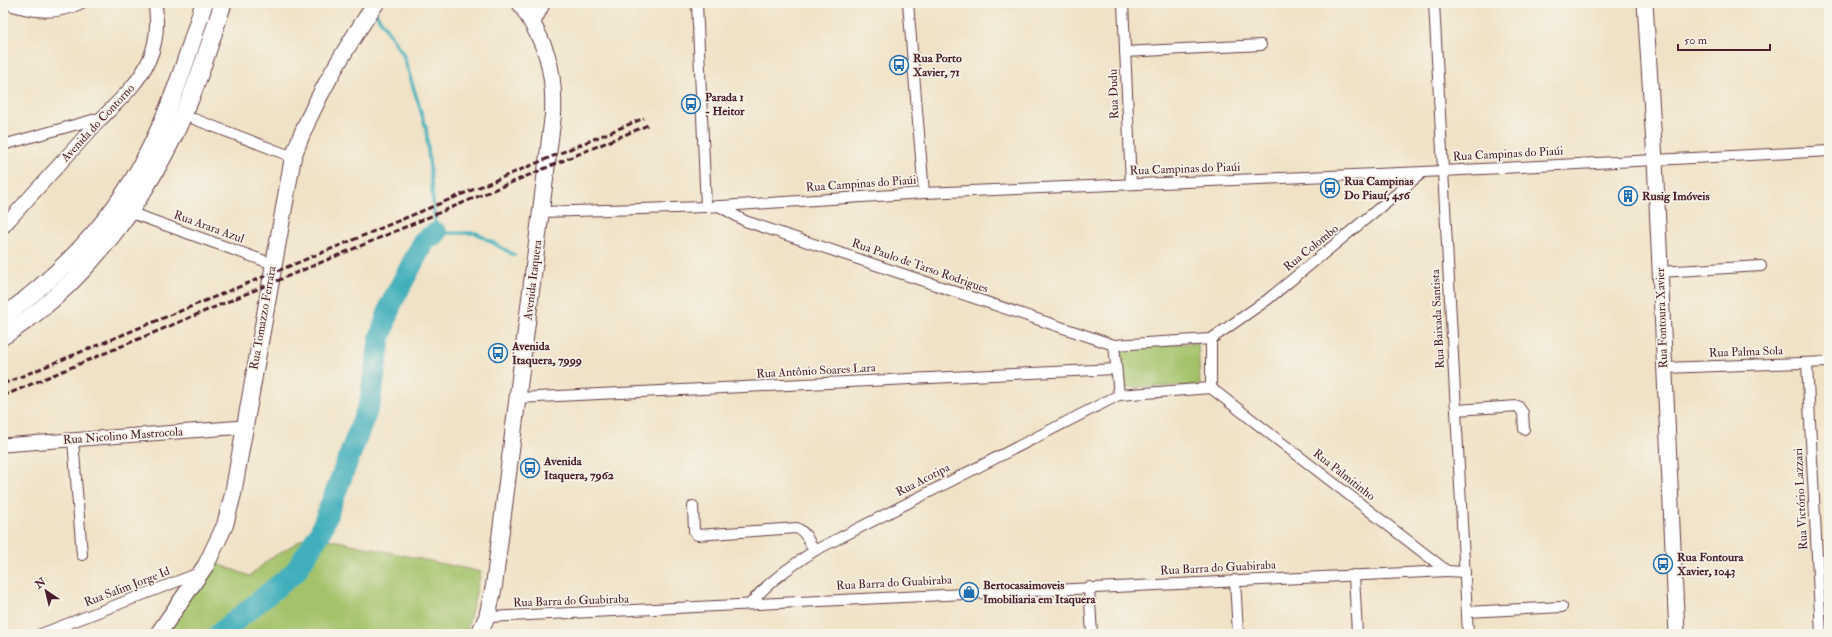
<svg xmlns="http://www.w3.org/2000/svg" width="1832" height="637" viewBox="0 0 1832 637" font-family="'IM FELL Double Pica',serif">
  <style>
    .green { fill: #a3c269; stroke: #76704a }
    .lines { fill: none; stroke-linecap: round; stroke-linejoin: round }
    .stream { stroke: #3fafbb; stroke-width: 3.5 }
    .river { stroke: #3fafbb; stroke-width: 22 }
    .minor-casing { stroke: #633c42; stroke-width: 12 }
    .tertiary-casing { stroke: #633c42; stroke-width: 15 }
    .secondary-casing { stroke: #633c42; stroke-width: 17 }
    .primary-casing { stroke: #633c42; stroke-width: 18 }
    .trunk-casing { stroke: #633c42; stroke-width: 19 }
    .minor { stroke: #fff; stroke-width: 10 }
    .tertiary { stroke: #fff; stroke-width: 13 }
    .secondary { stroke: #fff; stroke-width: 15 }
    .primary { stroke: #fff; stroke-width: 16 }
    .trunk { stroke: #fff; stroke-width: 17 }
    .rail { stroke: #4a1f2b; stroke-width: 3; stroke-dasharray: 6 3; stroke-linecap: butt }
    .labels { text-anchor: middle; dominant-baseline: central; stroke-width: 3.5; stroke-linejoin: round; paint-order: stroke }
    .poi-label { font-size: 12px; font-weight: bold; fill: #4a1f2b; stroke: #f7f3e8; text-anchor: start }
    .street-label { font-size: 12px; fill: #4a1f2b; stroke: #f7f3e8 }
  </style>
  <rect width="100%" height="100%" fill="#f7f3e8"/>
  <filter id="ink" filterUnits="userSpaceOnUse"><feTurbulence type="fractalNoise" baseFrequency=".025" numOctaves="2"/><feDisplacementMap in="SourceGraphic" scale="8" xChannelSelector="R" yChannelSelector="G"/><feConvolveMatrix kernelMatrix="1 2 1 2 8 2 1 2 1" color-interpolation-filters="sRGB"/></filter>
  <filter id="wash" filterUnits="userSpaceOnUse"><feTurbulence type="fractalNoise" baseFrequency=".012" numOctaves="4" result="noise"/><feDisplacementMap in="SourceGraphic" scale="16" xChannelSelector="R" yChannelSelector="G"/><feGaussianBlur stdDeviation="0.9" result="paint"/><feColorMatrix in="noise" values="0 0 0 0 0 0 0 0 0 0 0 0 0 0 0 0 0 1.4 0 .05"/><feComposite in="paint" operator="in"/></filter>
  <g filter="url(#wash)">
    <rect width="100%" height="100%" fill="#f0e2c6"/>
    <g class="green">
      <path d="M1198,343L1200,385L1123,388L1121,347Z"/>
      <path d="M309,535L481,572L466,634H157L207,560L250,576L268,560Z"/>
    </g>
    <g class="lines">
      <path class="stream" d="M375,12L403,54L426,128L436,233H476L514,255"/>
      <path class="river" d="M219,634L295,572L320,533L370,402L380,338L391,304L424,241L436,233"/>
    </g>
  </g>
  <g filter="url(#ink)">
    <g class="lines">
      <defs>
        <g id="minor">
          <path d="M3,3C30,12 55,17 82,3"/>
          <path d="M697,3L706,207"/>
          <path d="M908,3L924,193"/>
          <path d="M1123,3L1131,184"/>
          <path d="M1434,3L1468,634"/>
          <path d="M1125,52L1261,45"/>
          <path d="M194,119L293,157"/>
          <path d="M3,145L103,117"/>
          <path d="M719,206L745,221L1114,345L1211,339V388L1119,395L1114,345"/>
          <path d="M541,212L706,207L924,193L1423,172L1829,151"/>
          <path d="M137,215L273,264"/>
          <path d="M1660,272L1761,266"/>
          <path d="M1211,339L1267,300L1423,172"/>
          <path d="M1807,363L1821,634"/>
          <path d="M1664,368L1829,362"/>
          <path d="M1211,388L1447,571L1465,572"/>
          <path d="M517,398L1116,369"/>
          <path d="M1456,410L1518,406L1523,413L1524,429"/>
          <path d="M73,440L82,555"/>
          <path d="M693,506L694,531L697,535L797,528C807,533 809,542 814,551"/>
          <path d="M1354,575L1357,634"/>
          <path d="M1235,580L1238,634"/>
          <path d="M1089,587L1092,634"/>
          <path d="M750,604C768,582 790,567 814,551L1119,395"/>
          <path d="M1467,612L1562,607"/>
          <path d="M487,617L1447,571"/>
          <path d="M41,634L199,573"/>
        </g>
        <g id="tertiary">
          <path d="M3,227C35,191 67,156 99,121C118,101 138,85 149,60C157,42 158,22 155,3"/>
          <path d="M3,445L244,427"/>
        </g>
        <path id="secondary" d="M1645,3L1655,160L1677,634"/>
        <g id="primary">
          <path d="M532,23L542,3"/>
          <path d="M158,634L206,565L225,525L233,494L293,157C313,101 343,52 376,3"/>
          <path d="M479,634L487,617L494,586L553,115C555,66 546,44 520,3"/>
        </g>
        <g id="trunk">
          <path d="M3,317C57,277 108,226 141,166C169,115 187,59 204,3"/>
          <path d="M3,336C86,285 151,193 188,104C202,71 212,37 223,3"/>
        </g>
      </defs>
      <use href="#minor" class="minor-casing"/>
      <use href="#tertiary" class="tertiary-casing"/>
      <use href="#secondary" class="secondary-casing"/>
      <use href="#primary" class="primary-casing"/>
      <use href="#trunk" class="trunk-casing"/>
      <use href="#minor" class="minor"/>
      <use href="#tertiary" class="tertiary"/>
      <use href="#secondary" class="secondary"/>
      <use href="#primary" class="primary"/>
      <use href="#trunk" class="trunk"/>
      <g class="rail">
        <path d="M3,384L360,237L644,118"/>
        <path d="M3,396L648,125"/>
      </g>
    </g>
  </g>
  <defs>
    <symbol id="bus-ring" viewBox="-11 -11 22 22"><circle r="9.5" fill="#f7f3e8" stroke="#1f6fb2" stroke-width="1.5"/><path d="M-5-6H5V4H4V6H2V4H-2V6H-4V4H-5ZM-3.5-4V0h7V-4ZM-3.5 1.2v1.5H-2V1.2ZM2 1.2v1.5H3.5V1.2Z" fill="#1f6fb2"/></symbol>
    <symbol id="building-ring" viewBox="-11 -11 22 22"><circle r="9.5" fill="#f7f3e8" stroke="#1f6fb2" stroke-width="1.5"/><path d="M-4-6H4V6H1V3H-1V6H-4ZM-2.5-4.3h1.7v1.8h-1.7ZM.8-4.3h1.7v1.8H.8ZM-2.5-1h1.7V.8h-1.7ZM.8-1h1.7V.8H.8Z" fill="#1f6fb2"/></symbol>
    <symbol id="shop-ring" viewBox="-11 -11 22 22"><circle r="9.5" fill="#f7f3e8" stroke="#1f6fb2" stroke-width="1.5"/><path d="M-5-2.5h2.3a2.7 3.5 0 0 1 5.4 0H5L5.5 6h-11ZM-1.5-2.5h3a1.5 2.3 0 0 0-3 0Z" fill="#1f6fb2"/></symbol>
  </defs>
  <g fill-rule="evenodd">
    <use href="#bus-ring" x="888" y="54" width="22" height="22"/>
    <use href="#bus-ring" x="680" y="93" width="22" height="22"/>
    <use href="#bus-ring" x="1319" y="177" width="22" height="22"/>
    <use href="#building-ring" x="1617" y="185" width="22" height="22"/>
    <use href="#bus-ring" x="487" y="342" width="22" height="22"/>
    <use href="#bus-ring" x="519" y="457" width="22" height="22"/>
    <use href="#bus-ring" x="1652" y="553" width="22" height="22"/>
    <use href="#shop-ring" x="958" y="581" width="22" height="22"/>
  </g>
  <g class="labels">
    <g class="poi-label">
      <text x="913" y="58">Rua Porto<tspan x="913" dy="14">Xavier, 71</tspan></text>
      <text x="705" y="97">Parada 1<tspan x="705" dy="14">- Heitor</tspan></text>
      <text x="1344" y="181">Rua Campinas<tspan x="1344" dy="14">Do Piauí, 456</tspan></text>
      <text x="1642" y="196">Rusig Imóveis</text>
      <text x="512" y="346">Avenida<tspan x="512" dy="14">Itaquera, 7999</tspan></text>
      <text x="544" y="461">Avenida<tspan x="544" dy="14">Itaquera, 7962</tspan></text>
      <text x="1677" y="557">Rua Fontoura<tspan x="1677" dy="14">Xavier, 1043</tspan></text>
      <text x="983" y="585">Bertocasaimoveis<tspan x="983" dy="14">Imobiliaria em Itaquera</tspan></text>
    </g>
    <g class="street-label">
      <text transform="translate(1114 94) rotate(-92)">Rua Dudu</text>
      <text transform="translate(98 123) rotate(-47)">Avenida do Contorno</text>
      <text transform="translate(1508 154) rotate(-3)">Rua Campinas do Piaúi</text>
      <text transform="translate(1185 169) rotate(-2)">Rua Campinas do Piaúi</text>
      <text transform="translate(861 184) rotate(-4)">Rua Campinas do Piaúi</text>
      <text transform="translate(209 227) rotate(20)">Rua Arara Azul</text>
      <text transform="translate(1311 248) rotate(-39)">Rua Colombo</text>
      <text transform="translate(920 266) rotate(19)">Rua Paulo de Tarso Rodrigues</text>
      <text transform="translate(533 280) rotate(-83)">Avenida Itaquera</text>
      <text transform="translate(263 318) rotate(-80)">Rua Tomazzo Ferrara</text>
      <text transform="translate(1662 318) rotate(-92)">Rua Fontoura Xavier</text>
      <text transform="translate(1438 319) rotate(-93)">Rua Baixada Santista</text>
      <text transform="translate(1746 352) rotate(-2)">Rua Palma Sola</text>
      <text transform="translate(816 371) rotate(-3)">Rua Antônio Soares Lara</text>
      <text transform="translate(123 436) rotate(-4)">Rua Nicolino Mastrocola</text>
      <text transform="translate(1344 475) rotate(38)">Rua Palmitinho</text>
      <text transform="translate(923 480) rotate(-27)">Rua Acotipa</text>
      <text transform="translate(1801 499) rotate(-93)">Rua Victório Lazzari</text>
      <text transform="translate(1218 568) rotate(-3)">Rua Barra do Guabiraba</text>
      <text transform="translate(894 583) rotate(-3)">Rua Barra do Guabiraba</text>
      <text transform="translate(127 587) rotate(-21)">Rua Salim Jorge Id</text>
      <text transform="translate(571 601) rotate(-2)">Rua Barra do Guabiraba</text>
    </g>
  </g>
  <rect width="1832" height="637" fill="none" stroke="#f7f3e8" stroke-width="16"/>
  <g transform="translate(46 591) rotate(325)" stroke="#f7f3e8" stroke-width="3" paint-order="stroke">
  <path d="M0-3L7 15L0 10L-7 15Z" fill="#4a1f2b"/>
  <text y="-6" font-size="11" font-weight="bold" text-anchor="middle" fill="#4a1f2b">N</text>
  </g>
  <path d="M1678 44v6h92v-6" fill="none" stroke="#4a1f2b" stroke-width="2"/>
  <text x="1684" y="44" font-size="12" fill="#4a1f2b" stroke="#f7f3e8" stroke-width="3" paint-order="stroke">50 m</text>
</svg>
